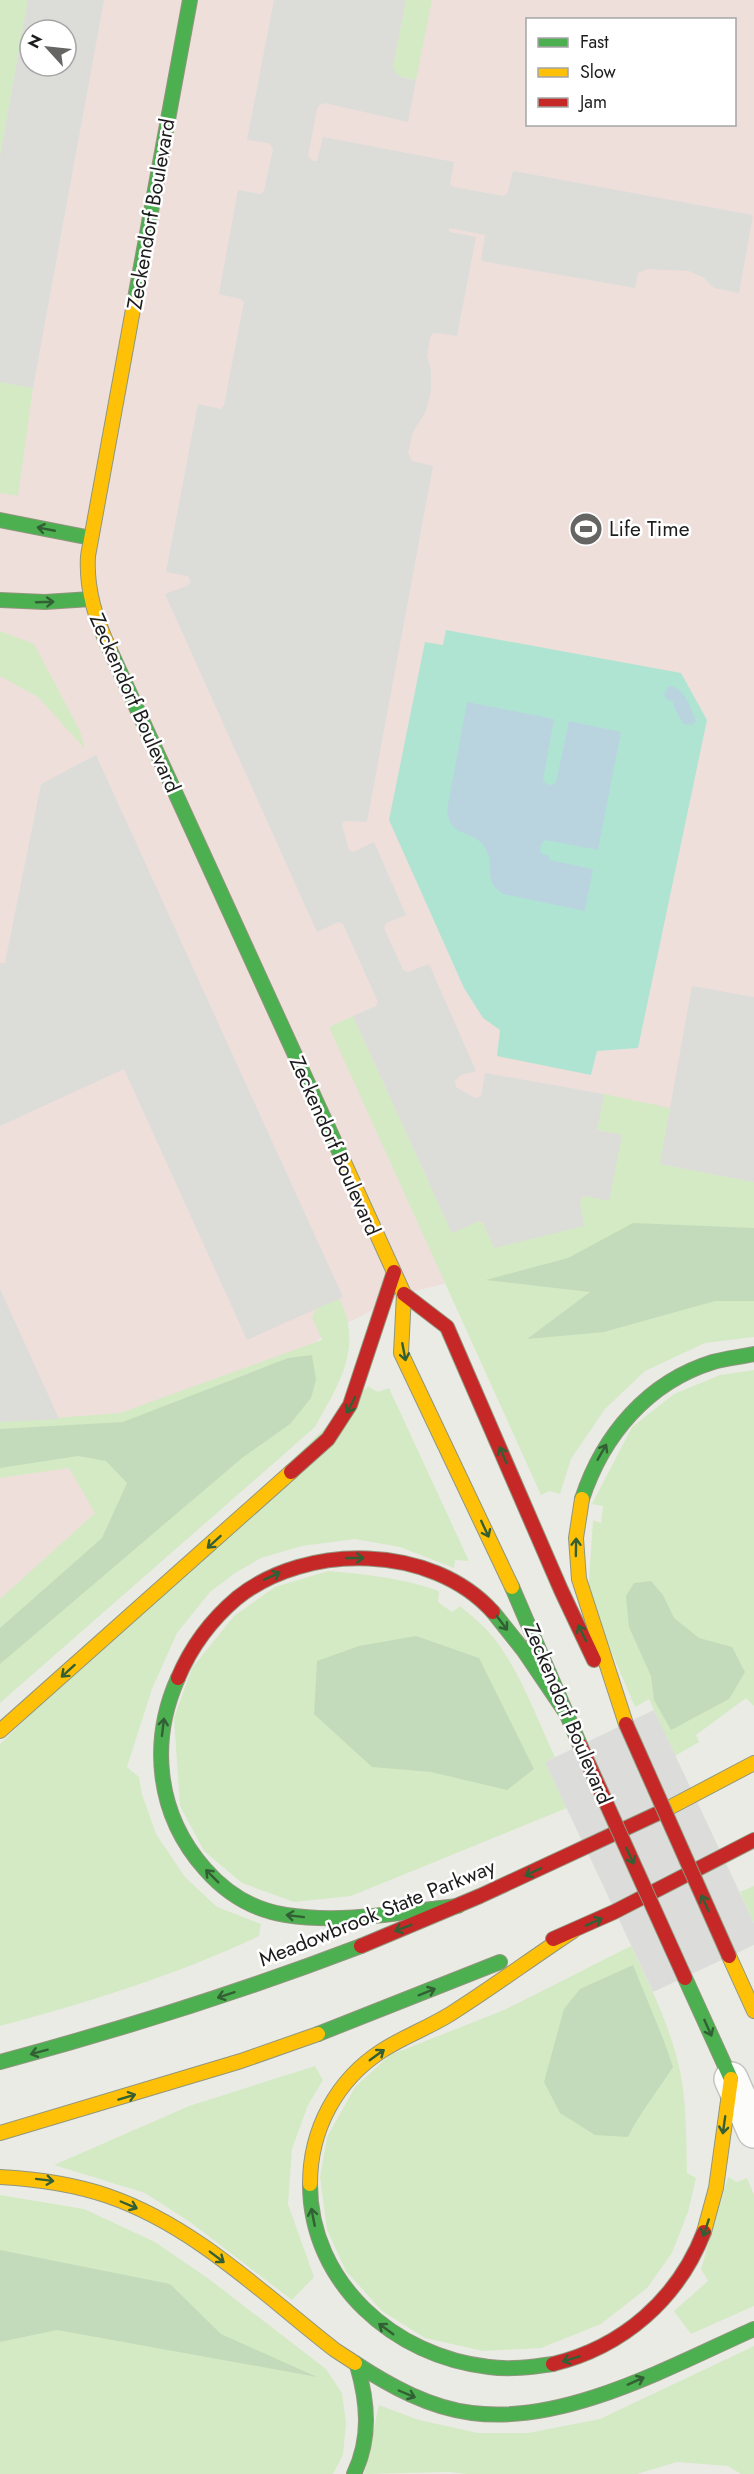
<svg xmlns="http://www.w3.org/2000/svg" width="754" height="2474" viewBox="0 0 754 2474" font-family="Jost,sans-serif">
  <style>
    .commercial { fill: #eedfdb; fill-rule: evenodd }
    .grass { fill: #d4eac4 }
    .forest { fill: #c3dbbb }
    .pitch { fill: #b0e4d2 }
    .parking { fill: #dcdcd9; fill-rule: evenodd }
    .water { fill: #b9d4df }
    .pier { fill: #dcdcda }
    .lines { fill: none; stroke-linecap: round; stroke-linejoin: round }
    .street-casing { stroke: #c4c4c2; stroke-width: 36 }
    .fast-casing { stroke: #91967e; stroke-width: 16 }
    .slow-casing { stroke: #91967e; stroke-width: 16 }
    .jam-casing { stroke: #91967e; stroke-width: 16 }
    .street { stroke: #fcfcfb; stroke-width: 33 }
    .fast { stroke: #4caf50; stroke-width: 14 }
    .slow { stroke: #ffc107; stroke-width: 14 }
    .jam { stroke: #c62828; stroke-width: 14 }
    .jam-bridge-casing { stroke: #91967e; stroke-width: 16; stroke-linecap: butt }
    .jam-bridge { stroke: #c62828; stroke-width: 14 }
    .oneway { stroke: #325f34 }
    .labels { text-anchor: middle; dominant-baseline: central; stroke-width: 5; stroke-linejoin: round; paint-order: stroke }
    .street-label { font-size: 21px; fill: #1d1d1d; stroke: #fff }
    .poi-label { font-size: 21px; fill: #1d1d1d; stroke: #fff; text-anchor: start }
  </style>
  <rect width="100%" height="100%" fill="#ebebe6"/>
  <path class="commercial" d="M0,0H754V1242L639,1234L404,1294L324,1335L0,1617ZM528,20H734V124H528ZM30,30H66V66H30Z"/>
  <g class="grass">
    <path d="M0,0H28L0,157Z"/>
    <path d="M406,0H432L416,80L391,75Z"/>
    <path d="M0,382L33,388L18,496L0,493Z"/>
    <path d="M0,631L34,644L80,731L85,749L38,697L0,676Z"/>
    <path d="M353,1016L452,1233L479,1221L486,1225L580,1202L622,1135L597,1130L604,1094L670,1108L661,1164L754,1182V1337L705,1343L645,1371L605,1409L571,1459L560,1494L549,1491L541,1495L329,1027Z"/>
    <path d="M339,1298C364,1347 339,1384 315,1427L0,1703V1599L95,1513L69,1468L0,1478V1422L120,1413L322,1340L312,1317L317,1308Z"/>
    <path d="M754,1370V1706L746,1698L696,1735L699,1742L675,1756L649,1699L635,1707L588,1596L593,1520L601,1523L603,1506L592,1504L632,1427L674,1394L720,1375Z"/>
    <path d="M368,1386L378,1392L389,1388L469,1561L455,1560L454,1568L400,1547L355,1539L302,1546L261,1558L235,1573L210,1592L177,1633L152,1689L127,1767L139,1777L142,1794L156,1834L185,1877L217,1907L261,1924L259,1936C179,1974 86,2003 0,2026V1744Z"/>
    <path d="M328,1571C366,1574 402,1578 439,1591L438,1602L452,1612L460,1606C473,1617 487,1628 497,1642C522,1676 537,1719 555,1757L545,1762L567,1808L351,1896L294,1902L242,1883L204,1851L180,1806L174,1718L192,1668L234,1616L275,1587Z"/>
    <path d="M754,1886V1923L740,1892Z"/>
    <path d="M631,1946C648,1982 667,2019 677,2058C687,2095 686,2134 687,2173L696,2178L688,2212L672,2253L647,2288L601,2324L541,2348L483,2351L425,2338L382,2311L346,2271L327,2230L320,2177L327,2137L355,2087L390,2055L504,2010Z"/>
    <path d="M315,2066L323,2080L308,2105L292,2149L288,2204L314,2277L292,2300L190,2222L145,2193L54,2165L189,2106Z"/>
    <path d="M728,2177L737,2182L747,2178L754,2195V2306L691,2334L674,2311L708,2281L701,2269Z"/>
    <path d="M0,2195L84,2209L155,2242L209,2279L326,2369L342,2393L346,2423L343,2455L333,2474H0Z"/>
    <path d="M754,2346V2474H741L728,2466L677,2462L637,2474H466L449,2472L364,2474L379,2405L419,2420L478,2433H528L600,2419Z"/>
  </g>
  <g class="forest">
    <path d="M633,1223L754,1228V1301H715L604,1332L527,1339L590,1292L486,1280L568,1258Z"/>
    <path d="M312,1355L316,1380L311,1398L290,1424L242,1458L0,1664V1628L102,1538L127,1483L106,1461L78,1456L0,1468V1429L123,1422L288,1358Z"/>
    <path d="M651,1581L663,1595L674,1618L699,1638L732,1647L745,1672L729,1699L671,1730L654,1700L651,1676L629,1627L626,1596L634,1583Z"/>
    <path d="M416,1636L479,1658L534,1769L507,1790L431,1772L372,1767L314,1714L317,1661L359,1646Z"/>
    <path d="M633,1965L664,2041L673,2067C658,2091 640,2112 628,2137L595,2135L560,2113L544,2082L564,2009L580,1989Z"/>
    <path d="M0,2250L170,2284L221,2334L317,2377L57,2330L0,2342Z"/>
  </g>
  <path class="pitch" d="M446,630L681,673L707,720L638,1048L597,1051L591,1075L497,1056L500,1030L483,1018L464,988L389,820L425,642L443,645Z"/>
  <g class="parking">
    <path d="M28,0H104L33,388L0,382V157ZM30,30H66V66H30Z"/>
    <path d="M274,0H406L393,66L396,73L403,78L416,80L408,122L325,103L319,105L317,109L308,156L313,161H317L323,137L454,162L450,184L453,187L504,196L508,192L513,171L753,215L739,293L714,288L704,278L689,271L648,269L638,273L635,288L481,261L485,235L450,228L448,230L450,232L476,237L457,336L437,333L432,334L430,338L427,356L431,371V391L426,411L413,432L408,453L412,461L433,466L367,822L344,821L342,825L349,850L353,852L374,842L406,915L386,923L384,928L403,970L408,972L429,964L476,1071L461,1075L455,1080L456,1087L475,1098L481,1096L485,1073L604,1094L597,1130L622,1135L609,1201L586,1196L582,1197L580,1202L584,1226L494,1248L483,1222L479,1221L452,1233L353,1016L376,1006L378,1002L343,924L338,922L317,932L165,594L187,586L191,582L188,576L166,572L198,404L221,409L224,405L244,302L241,299L219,294L238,190L260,194L264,191L273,149L269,143L247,140Z"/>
    <path d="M96,755L343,1297L247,1340L124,1069L0,1126V963H5L41,784Z"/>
    <path d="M692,986L754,997V1182L660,1164Z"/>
    <path d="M0,1289L59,1419L0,1422Z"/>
  </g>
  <g class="water">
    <path d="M669,686C684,686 691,709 696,721L692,725L683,724C680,716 674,711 673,702L666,699L664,694Z"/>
    <path d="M467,702L554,719L543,780L546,784L552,785L556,782L569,721L621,732L598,850L545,840L541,844L540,850L542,854L549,856V860L593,869L585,911L503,894C481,879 496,866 485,848C474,828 450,840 447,810Z"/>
  </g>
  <path class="pier" d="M654,1710L754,1923V1945L653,1992L545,1762Z"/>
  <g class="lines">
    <defs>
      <path id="street" d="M731,2079L754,2131"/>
      <g id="fast">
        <path d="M134,304L190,0"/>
        <path d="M0,520L91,538"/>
        <path d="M0,600L45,602L91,599"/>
        <path d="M110,650L343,1160"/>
        <path d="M582,1499C603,1435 648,1382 713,1362C726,1358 741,1357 754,1354"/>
        <path d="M512,1587L580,1745"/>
        <path d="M493,1612L524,1651L566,1713"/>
        <path d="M178,1678C149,1743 157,1815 205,1869C226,1893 253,1910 286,1915C343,1924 401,1912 458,1906"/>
        <path d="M685,1978L731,2079"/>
        <path d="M318,2034L500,1962"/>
        <path d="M0,2062C123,2029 243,1991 361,1946"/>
        <path d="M310,2184C310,2283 395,2357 489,2367C510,2370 532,2367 553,2364"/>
        <path d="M355,2363C390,2386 430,2408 472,2413C565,2425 671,2366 754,2329"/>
        <path d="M354,2474C371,2438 368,2403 357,2365"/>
      </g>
      <g id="slow">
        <path d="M110,650C96,620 86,590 88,556L134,304"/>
        <path d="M343,1160L404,1294L401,1353L512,1587"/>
        <path d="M582,1499L576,1538L579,1579L626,1724"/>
        <path d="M0,1731L291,1472"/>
        <path d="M665,1810L754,1763"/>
        <path d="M729,1956L754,2011"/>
        <path d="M0,2133L241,2061L318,2034"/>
        <path d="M0,2177C37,2179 73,2184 108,2196C195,2226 263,2294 335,2350L355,2363"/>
        <path d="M310,2184C310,2130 336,2080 383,2050C405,2036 430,2027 452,2013C493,1987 532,1958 573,1931"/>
        <path d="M704,2232L716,2188L731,2079"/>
      </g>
      <g id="jam">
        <path d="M404,1294L447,1327L561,1590L594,1660"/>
        <path d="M291,1472L328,1439L350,1405L394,1272"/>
        <path d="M178,1678C191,1647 211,1620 237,1598C307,1542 432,1544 493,1612"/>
        <path d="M553,1939L614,1912L754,1840"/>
        <path d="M361,1946L480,1896L665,1810"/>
        <path d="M553,2364C623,2347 678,2299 704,2232"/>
      </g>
    </defs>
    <use href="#street" class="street-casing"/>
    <use href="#fast" class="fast-casing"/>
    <use href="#slow" class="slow-casing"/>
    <use href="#jam" class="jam-casing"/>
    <use href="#street" class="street"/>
    <use href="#fast" class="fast"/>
    <use href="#slow" class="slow"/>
    <use href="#jam" class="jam"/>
    <defs>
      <g id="jam-bridge">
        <path d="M626,1724L729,1956"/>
        <path d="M580,1745L685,1978"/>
      </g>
    </defs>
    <use href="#jam-bridge" class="jam-bridge-casing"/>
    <use href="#jam-bridge" class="jam-bridge"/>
  </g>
  <defs><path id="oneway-shaft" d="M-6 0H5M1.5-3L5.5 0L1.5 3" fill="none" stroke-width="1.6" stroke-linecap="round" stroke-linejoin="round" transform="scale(1.5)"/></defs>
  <g class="oneway">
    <use href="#oneway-shaft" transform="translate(46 529) rotate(-169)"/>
    <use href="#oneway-shaft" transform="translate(45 602) rotate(-2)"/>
    <use href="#oneway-shaft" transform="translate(404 1352) rotate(79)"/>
    <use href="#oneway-shaft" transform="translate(351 1405) rotate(117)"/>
    <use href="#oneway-shaft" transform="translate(602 1452) rotate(-60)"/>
    <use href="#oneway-shaft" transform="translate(503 1455) rotate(-113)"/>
    <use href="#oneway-shaft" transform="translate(485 1529) rotate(65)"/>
    <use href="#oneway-shaft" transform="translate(214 1542) rotate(138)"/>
    <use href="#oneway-shaft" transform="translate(576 1547) rotate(-89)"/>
    <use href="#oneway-shaft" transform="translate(355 1558)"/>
    <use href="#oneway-shaft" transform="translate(272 1576) rotate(-25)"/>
    <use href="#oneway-shaft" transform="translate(502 1623) rotate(53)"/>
    <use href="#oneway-shaft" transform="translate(582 1633) rotate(-116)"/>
    <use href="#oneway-shaft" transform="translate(68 1671) rotate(138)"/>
    <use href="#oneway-shaft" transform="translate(163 1727) rotate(-83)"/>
    <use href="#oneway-shaft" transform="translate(630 1856) rotate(66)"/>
    <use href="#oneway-shaft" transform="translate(533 1872) rotate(155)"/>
    <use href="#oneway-shaft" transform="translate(212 1876) rotate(-135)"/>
    <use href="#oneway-shaft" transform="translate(705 1903) rotate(-114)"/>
    <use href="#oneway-shaft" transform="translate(295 1916) rotate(-173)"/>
    <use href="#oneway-shaft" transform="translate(594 1922) rotate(-24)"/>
    <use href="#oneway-shaft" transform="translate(403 1928) rotate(159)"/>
    <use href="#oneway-shaft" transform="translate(427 1992) rotate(-22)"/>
    <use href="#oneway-shaft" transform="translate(226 1995) rotate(162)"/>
    <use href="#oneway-shaft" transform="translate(708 2028) rotate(66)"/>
    <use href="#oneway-shaft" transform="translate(39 2052) rotate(165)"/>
    <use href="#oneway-shaft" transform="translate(377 2055) rotate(-36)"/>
    <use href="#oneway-shaft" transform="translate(127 2097) rotate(-17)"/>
    <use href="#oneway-shaft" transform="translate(724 2125) rotate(98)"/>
    <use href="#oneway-shaft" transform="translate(45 2180) rotate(7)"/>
    <use href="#oneway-shaft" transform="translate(129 2205) rotate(23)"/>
    <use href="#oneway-shaft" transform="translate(313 2217) rotate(-101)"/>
    <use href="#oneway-shaft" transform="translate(706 2228) rotate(108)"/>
    <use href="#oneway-shaft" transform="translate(217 2257) rotate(37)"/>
    <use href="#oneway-shaft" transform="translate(386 2329) rotate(-144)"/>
    <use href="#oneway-shaft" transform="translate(571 2359) rotate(163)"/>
    <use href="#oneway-shaft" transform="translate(636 2381) rotate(-24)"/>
    <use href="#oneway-shaft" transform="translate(407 2394) rotate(23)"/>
  </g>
  <defs>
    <symbol id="stadium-disc" viewBox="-11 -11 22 22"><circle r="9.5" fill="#656563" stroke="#fff"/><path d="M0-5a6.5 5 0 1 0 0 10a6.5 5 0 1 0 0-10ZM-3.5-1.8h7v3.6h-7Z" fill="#fff"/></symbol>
  </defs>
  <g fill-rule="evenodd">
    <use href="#stadium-disc" x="567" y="510" width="38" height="38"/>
  </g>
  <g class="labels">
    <g class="street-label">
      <text transform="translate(151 214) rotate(-80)">Zeckendorf Boulevard</text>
      <text transform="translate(135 703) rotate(66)">Zeckendorf Boulevard</text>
      <text transform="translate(335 1146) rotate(66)">Zeckendorf Boulevard</text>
      <text transform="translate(568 1714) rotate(67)">Zeckendorf Boulevard</text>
      <text transform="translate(377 1913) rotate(-22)">Meadowbrook State Parkway</text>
    </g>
    <g class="poi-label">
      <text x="609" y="529">Life Time</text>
    </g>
  </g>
  <rect x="526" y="18" width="210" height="108" fill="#ffffff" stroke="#a5a5a5" stroke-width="1.5"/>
  <rect x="538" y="38" width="30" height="9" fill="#4caf50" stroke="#a5a5a5" stroke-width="1.5"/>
  <text x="580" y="48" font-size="18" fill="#1d1d1d">Fast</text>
  <rect x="538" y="68" width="30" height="9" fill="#ffc107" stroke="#a5a5a5" stroke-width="1.5"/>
  <text x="580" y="78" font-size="18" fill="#1d1d1d">Slow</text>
  <rect x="538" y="98" width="30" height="9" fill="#c62828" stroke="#a5a5a5" stroke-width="1.5"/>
  <text x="580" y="108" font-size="18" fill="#1d1d1d">Jam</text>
  <g transform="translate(48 48) rotate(297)"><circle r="28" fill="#ffffff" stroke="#a5a5a5" stroke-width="1.5"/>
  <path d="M0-4.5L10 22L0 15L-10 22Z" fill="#656563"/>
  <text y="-9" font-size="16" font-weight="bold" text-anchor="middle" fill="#1d1d1d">N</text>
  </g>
</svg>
